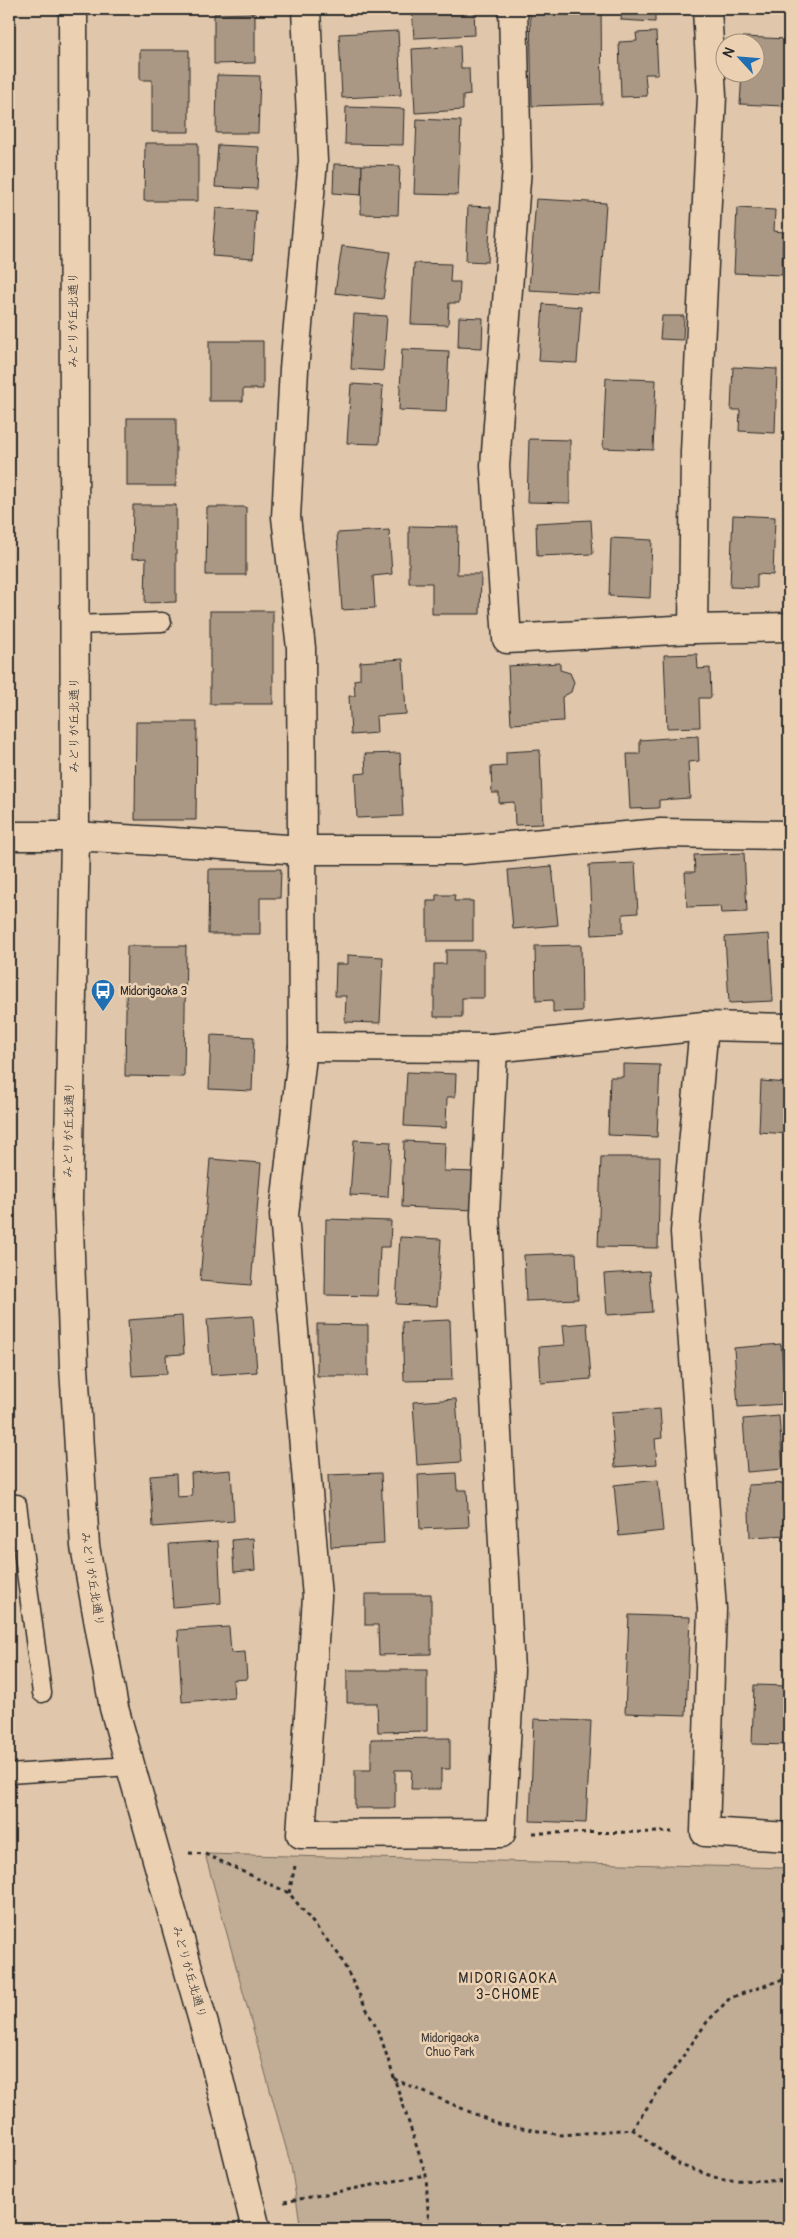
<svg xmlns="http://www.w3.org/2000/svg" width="798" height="2238" viewBox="0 0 798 2238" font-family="Pangolin,'Klee One',sans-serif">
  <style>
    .green { fill: #c1ac95; stroke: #766c60 }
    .building { fill: #ab9884; stroke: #2b2b2b }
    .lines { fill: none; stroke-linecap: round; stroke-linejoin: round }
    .lane-casing { stroke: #2b2b2b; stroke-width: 21 }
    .street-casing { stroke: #2b2b2b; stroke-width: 31 }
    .secondary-casing { stroke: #2b2b2b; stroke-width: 31 }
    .path { stroke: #2b2b2b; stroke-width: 3; stroke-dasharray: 4 4; stroke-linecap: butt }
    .lane { stroke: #ebd0b2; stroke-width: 18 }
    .street { stroke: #ebd0b2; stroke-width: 28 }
    .secondary { stroke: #ebd0b2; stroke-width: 28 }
    .labels { text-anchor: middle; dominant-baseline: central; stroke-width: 5; stroke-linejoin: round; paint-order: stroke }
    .street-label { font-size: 12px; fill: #2b2b2b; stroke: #ebd0b2 }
    .poi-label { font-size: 12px; fill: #2b2b2b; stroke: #ebd0b2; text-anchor: start }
    .park-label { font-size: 12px; fill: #423e3b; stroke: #ebd0b2 }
    .neighbourhood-label { font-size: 14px; letter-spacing: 1px; fill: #2b2b2b; stroke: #ebd0b2 }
  </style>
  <rect width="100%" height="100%" fill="#e0c6aa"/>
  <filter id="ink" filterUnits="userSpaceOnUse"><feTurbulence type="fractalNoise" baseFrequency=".02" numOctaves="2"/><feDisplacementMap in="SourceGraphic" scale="10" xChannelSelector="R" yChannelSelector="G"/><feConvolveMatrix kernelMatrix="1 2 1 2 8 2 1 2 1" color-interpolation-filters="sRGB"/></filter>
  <g filter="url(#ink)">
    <path class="green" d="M205,1854L789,1868V2229H301L291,2166Z"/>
    <g class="building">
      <path d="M412,9H474L475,35L414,38Z"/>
      <path d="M530,9H601L602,104L532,106Z"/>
      <path d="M622,9H655V22L621,20Z"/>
      <path d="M255,13V63L214,64V14Z"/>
      <path d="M398,31L401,95L342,98L339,34Z"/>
      <path d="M656,32L658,74H645L647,96L621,97L619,42L637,41L636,33Z"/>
      <path d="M743,37L787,39L784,106L740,104L742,72H756V42H743Z"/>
      <path d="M460,46L461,68H469L470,95L463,96V110L415,113L412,49Z"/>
      <path d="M140,50H189V132H152V80H140Z"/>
      <path d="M217,75L260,76L258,133H216Z"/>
      <path d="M346,107L404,109L403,145L345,144Z"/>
      <path d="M417,119L461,121L458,195L414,194Z"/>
      <path d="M145,143H198V201H144Z"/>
      <path d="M218,145L259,147L257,189L215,187Z"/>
      <path d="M334,164L362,165L361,195L333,193Z"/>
      <path d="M362,165L400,166L398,215L361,214Z"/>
      <path d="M536,199L606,203L600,294L529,290Z"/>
      <path d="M468,206L491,207L488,262L466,261Z"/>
      <path d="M216,208L256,211L253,259L212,256Z"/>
      <path d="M737,208L775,210L774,231L783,232L782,275L734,273Z"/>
      <path d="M342,246L390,252L383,299L335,293Z"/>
      <path d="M414,263L451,264L450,282H460L459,303H449L448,325L411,324Z"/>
      <path d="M543,304L581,307L577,363L539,361Z"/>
      <path d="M354,314L387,316L383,371L351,369Z"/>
      <path d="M662,316H684L683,340L660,339Z"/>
      <path d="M459,317L483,318L482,348L458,347Z"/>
      <path d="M209,341H263V389H243V401H209Z"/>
      <path d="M402,349L449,351L446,412L399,410Z"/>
      <path d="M733,367L777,369L775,433L739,431L740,410H731Z"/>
      <path d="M606,378L656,380L653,450L603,448Z"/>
      <path d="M351,384L383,386L379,444L347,443Z"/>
      <rect x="127" y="418" width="49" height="68"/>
      <path d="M529,439L570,440V503L527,502Z"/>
      <path d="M133,505H176V602L145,603L146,558L132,559Z"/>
      <path d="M207,507H246V575H206Z"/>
      <path d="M733,515L775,517L773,575L757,574V588L730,587Z"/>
      <path d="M591,520L593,554L537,556L536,523Z"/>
      <path d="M409,526L458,527L457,574H481L480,614H432V583H409Z"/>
      <path d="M389,530L392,574L373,576L375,608L342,610L337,533Z"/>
      <path d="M611,538L652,540L650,598L609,596Z"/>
      <rect x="210" y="611" width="63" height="93"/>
      <path d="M697,654L698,669L710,668L711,698H699L700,727L667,728L664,655Z"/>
      <path d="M403,659L406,714L376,716L377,733L351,735L349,696H355L354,680L360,679V662Z"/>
      <path d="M560,663V670L570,673L574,682L571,692L562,697L563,721L511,724L508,666Z"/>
      <path d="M136,722H197L196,820H135Z"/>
      <path d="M698,736L699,761L688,762L690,798L659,800V808L630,809L627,754H640V740Z"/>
      <path d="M540,750L543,824L515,825L514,802L499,803V793H492L491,767L506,766V752Z"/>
      <path d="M400,753L403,816L357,818L355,774L366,773L365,754Z"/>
      <path d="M744,853L747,912L721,913L720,906L687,907L685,872H695L694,855Z"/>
      <path d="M635,863L638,913L623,914V933L592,935L589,865Z"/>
      <path d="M552,866L558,925L513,929L508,870Z"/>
      <path d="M209,869H281L280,898H260V934H208Z"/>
      <path d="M436,895H455L454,901H473V941H427V901H436Z"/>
      <path d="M769,934L773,1001L729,1003L725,937Z"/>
      <path d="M581,945L582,1011L553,1012V1000L536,1001L535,946Z"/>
      <path d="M127,946H186L184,1077L125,1076Z"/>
      <path d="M446,950H484V998H462V1017H434V964H446Z"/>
      <path d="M348,955L383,957L380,1023L345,1022L346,996H335L336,964H348Z"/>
      <path d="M211,1035L254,1037L252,1091L209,1089Z"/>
      <path d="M623,1064L660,1065L657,1137L608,1135L610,1077H623Z"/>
      <path d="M407,1072L456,1074L455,1097H447L446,1128L404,1126Z"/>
      <path d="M761,1081L789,1083V1134L759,1132Z"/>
      <path d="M354,1140L391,1142L388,1197L350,1195Z"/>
      <path d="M404,1141L445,1143L444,1171L477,1172L475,1210L402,1207Z"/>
      <path d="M601,1157H660L658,1248L598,1247Z"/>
      <path d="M210,1159L261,1163L251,1285L200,1281Z"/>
      <path d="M326,1219L391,1221L390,1247H380L378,1296L325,1295Z"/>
      <path d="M400,1237L441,1239L437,1306L396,1304Z"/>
      <path d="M576,1253L578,1299L526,1301L524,1255Z"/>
      <path d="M649,1271L652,1312L607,1315L604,1274Z"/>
      <path d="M182,1316L184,1354L166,1355L167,1374L132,1376L128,1320Z"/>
      <path d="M253,1316L257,1372L211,1375L207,1319Z"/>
      <path d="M450,1320L452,1380L404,1381L402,1322Z"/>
      <path d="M587,1323L591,1379L541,1383L539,1347L565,1345L563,1325Z"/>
      <path d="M317,1324L368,1325V1376H317Z"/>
      <path d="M781,1344L786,1404L738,1407L734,1348Z"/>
      <path d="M456,1399L461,1462L417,1465L413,1402Z"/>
      <path d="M660,1409L662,1438L655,1439L657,1464L615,1467L611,1412Z"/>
      <path d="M779,1416L783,1469L747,1472L743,1419Z"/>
      <path d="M231,1470L234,1521L153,1527L150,1476L176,1474L177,1497L192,1496L191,1473Z"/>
      <path d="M381,1473L384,1544L331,1547L328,1475Z"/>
      <path d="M456,1473L457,1490H467L469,1527L420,1529L418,1475Z"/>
      <path d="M658,1480L663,1531L619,1536L614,1485Z"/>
      <path d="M789,1483V1535L750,1537L748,1485Z"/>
      <path d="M253,1538L255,1570L234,1572L232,1540Z"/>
      <path d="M218,1541L221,1603L173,1607L169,1544Z"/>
      <path d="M365,1594H431V1654L379,1655L378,1625H365Z"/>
      <path d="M629,1615L690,1617L686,1715L625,1713Z"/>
      <path d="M229,1627L231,1653L245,1652L247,1679L233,1680L234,1698L182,1702L178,1630Z"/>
      <path d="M347,1670H427V1731L378,1732L377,1703H347Z"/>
      <path d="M754,1685L789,1686V1745L752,1744Z"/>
      <path d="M534,1719L591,1721L586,1823L530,1821Z"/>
      <path d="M450,1738V1769H441V1789H411L412,1770H395V1808H355V1770H371V1739Z"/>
    </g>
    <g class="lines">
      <defs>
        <g id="lane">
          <path d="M73,625L162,622"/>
          <path d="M17,1504L42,1693"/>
          <path d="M9,1774L130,1766"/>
        </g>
        <g id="street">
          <path d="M306,9L313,161L294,369L286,517L301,648L303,1047L284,1215L317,1597L301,1834L501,1833L510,1670L485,1215L493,1048"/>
          <path d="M513,9L517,167L495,466L507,639L693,629L789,627"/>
          <path d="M693,629L695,452L712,96L707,9"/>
          <path d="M9,836H75L303,850H463L661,833L789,835"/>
          <path d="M704,1026L685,1232L712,1609L705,1832L789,1837"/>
          <path d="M303,1047L493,1048L704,1026L789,1028"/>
        </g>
        <path id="secondary" d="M73,9L75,836L68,1199L74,1367L85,1546L114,1708L215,2063L256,2229"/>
      </defs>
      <use href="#lane" class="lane-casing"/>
      <use href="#street" class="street-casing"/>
      <use href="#secondary" class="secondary-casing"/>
      <g class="path">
        <path d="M533,1833L672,1832"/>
        <path d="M189,1853L205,1854L289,1893L339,1955L380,2035L426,2175L429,2229"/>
        <path d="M289,1893L295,1866"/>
        <path d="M394,2079L498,2124L562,2135L632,2129L707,2022L730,1998L789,1977"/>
        <path d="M632,2129L680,2165L723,2180L789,2181"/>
        <path d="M284,2202L426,2175"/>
      </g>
      <use href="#lane" class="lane"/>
      <use href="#street" class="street"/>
      <use href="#secondary" class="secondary"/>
    </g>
  </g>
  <defs>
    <symbol id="bus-pin" viewBox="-11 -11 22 30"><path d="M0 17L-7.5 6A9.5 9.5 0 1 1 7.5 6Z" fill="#1f6fb2" stroke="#ebd0b2"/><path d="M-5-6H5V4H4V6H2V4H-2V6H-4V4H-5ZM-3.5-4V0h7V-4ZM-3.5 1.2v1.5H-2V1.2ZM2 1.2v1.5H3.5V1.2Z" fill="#fff"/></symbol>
  </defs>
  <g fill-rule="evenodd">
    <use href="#bus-pin" x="89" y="977" width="28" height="38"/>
  </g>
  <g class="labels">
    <g class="street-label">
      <text transform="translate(73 320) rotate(-90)">みどりが丘北通り</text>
      <text transform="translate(74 725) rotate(-90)">みどりが丘北通り</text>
      <text transform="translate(69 1130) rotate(-89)">みどりが丘北通り</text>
      <text transform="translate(92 1579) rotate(81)">みどりが丘北通り</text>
      <text transform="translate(189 1972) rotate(74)">みどりが丘北通り</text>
    </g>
    <g class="poi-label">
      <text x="120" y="991">Midorigaoka 3</text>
    </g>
    <g class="park-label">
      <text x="450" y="2038">Midorigaoka<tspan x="450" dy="14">Chuo Park</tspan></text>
    </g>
    <g class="neighbourhood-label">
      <text x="508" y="1978">MIDORIGAOKA<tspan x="508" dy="16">3-CHOME</tspan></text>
    </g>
  </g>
  <rect width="798" height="2238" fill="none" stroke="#ebd0b2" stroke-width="30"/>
  <rect x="15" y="15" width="768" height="2208" fill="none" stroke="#2b2b2b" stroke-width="2" filter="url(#ink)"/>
  <g transform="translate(740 58) rotate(296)"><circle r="24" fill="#ebd0b2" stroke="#9e8e7c"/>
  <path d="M0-4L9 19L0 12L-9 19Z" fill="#1f6fb2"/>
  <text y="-8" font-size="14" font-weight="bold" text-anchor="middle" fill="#2b2b2b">N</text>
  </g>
</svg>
